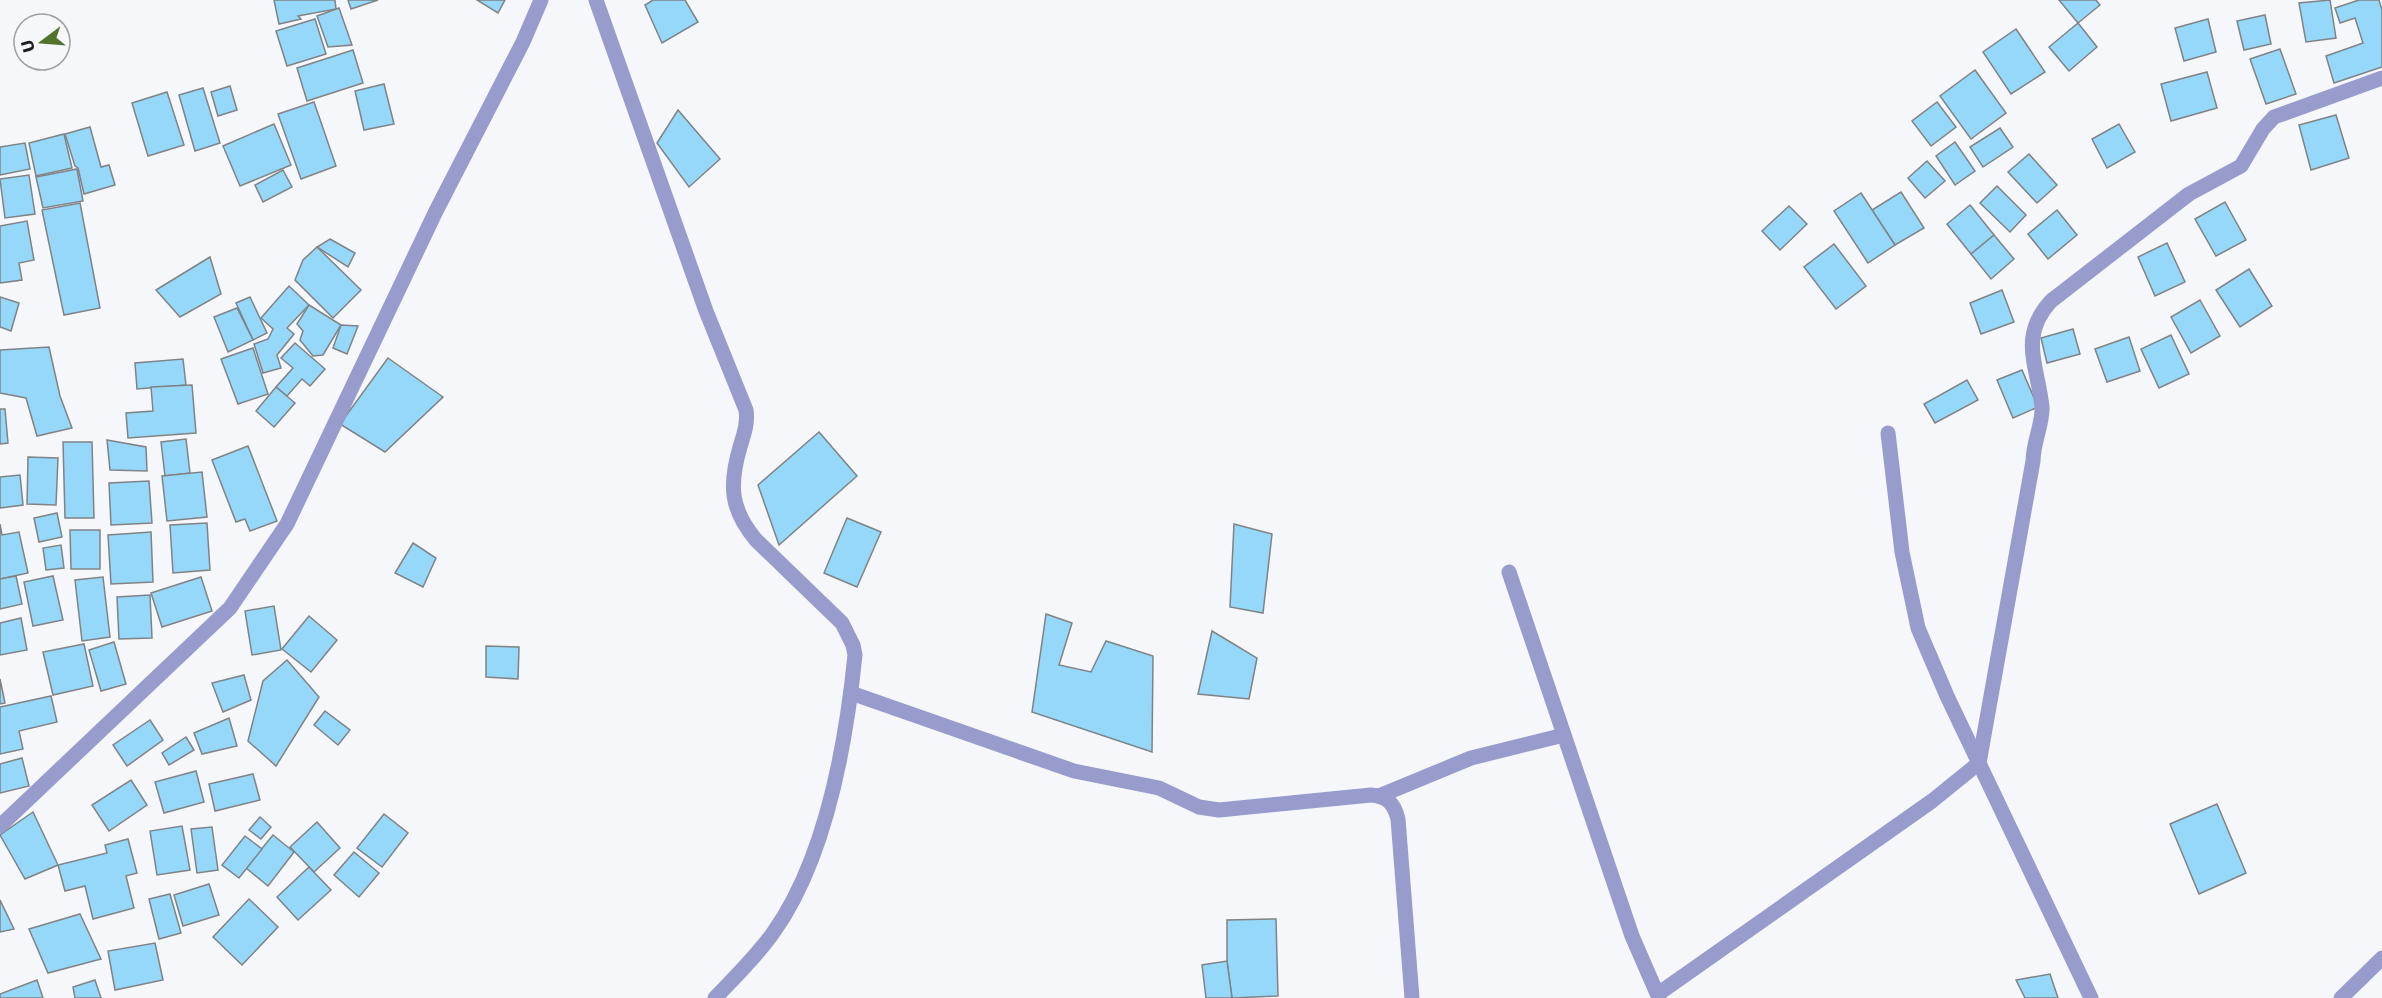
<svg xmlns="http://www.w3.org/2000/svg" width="2382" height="998" viewBox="0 0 2382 998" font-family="'DejaVu Sans',sans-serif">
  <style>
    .building { fill: #96d8f9; stroke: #808385; stroke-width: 1.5 }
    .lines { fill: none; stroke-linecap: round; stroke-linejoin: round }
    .minor { stroke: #979ccd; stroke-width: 15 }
  </style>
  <rect width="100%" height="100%" fill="#f5f7fa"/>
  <g class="building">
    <path d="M274,0H335L336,9L298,16L301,19L279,24Z"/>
    <path d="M348,0H378L351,9Z"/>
    <path d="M477,0H505L498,13Z"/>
    <path d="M653,0H685L698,22L662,43L645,5Z"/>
    <path d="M2059,0H2096L2100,5L2078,23Z"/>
    <path d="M2330,0L2336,38L2306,42L2299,3Z"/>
    <path d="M2359,0H2379L2382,10V67L2334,83L2326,56L2363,43L2355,18L2340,23L2335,8Z"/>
    <path d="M339,8L352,45L328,47L317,16Z"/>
    <path d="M2265,15L2271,44L2244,50L2237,21Z"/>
    <path d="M315,19L326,54L287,66L276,31Z"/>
    <path d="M2208,19L2216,52L2184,61L2175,28Z"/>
    <path d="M2078,23L2097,47L2069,71L2049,47Z"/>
    <path d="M2016,29L2045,72L2011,94L1983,52Z"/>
    <path d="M2280,49L2296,94L2266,104L2250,59Z"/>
    <path d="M353,50L363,83L307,101L297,68Z"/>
    <path d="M1975,70L2006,113L1971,139L1940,96Z"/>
    <path d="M2207,72L2217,108L2171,121L2161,84Z"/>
    <path d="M384,84L394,124L364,130L355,91Z"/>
    <path d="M230,86L237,110L218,116L211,92Z"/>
    <path d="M203,88L220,143L195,151L179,95Z"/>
    <path d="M167,92L184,145L148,156L132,103Z"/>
    <path d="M314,102L336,166L301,179L278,114Z"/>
    <path d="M1937,102L1956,127L1931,146L1912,121Z"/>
    <path d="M678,110L720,159L689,187L657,143Z"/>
    <path d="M2336,115L2349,158L2311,170L2299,125Z"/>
    <path d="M274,124L291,165L240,186L223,146Z"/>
    <path d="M2119,124L2135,152L2107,168L2092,139Z"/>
    <path d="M90,127L101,167L109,165L115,185L84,194L78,168L75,166L65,134Z"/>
    <path d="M2000,128L2013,147L1983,167L1970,147Z"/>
    <path d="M64,134L72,168L36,176L29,143Z"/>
    <path d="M1955,142L1975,171L1955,185L1936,156Z"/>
    <path d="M25,143L30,169L0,175V147Z"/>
    <path d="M2029,154L2057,185L2037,203L2008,172Z"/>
    <path d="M1927,161L1945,181L1925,198L1908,178Z"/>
    <path d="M77,169L83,201L43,208L36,177Z"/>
    <path d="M283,170L292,187L263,202L255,185Z"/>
    <path d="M29,175L35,214L5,218L0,179Z"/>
    <path d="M1997,186L2026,215L2010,232L1980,203Z"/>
    <path d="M1901,192L1924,228L1895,245L1872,210Z"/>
    <path d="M1861,193L1895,245L1868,263L1834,211Z"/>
    <path d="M2225,202L2246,240L2216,256L2195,219Z"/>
    <path d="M80,203L100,308L64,315L42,210Z"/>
    <path d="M1970,205L1994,235L1971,254L1947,224Z"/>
    <path d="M1789,206L1807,224L1780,250L1762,231Z"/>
    <path d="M2057,210L2077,235L2048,259L2028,234Z"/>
    <path d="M27,221L34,260L19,263L22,280L0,283V226Z"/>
    <path d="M1994,235L2014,259L1991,279L1971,254Z"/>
    <path d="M330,239L355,253L348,267L317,247Z"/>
    <path d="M2167,243L2185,282L2155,296L2138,257Z"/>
    <path d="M1834,244L1866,286L1836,309L1804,267Z"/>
    <path d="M317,247L361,290L333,318L295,280L303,260Z"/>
    <path d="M210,257L221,294L180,317L156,290Z"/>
    <path d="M2249,269L2272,306L2240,327L2216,290Z"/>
    <path d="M289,286L309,305L287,328L294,334L277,355L281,368L263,373L254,344L268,339L273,329L261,318Z"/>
    <path d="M2002,290L2014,322L1981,334L1970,303Z"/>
    <path d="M0,297L19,303L11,331L0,327Z"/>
    <path d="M250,297L267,333L253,340L236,303Z"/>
    <path d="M2200,300L2220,336L2191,353L2171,317Z"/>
    <path d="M309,305L341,325L323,355L313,356L300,340L303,331L297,324Z"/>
    <path d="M237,308L253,340L228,352L214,317Z"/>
    <path d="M341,325L358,326L347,354L333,348Z"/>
    <path d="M2073,329L2080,354L2047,363L2041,338Z"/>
    <path d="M2171,335L2189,374L2159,388L2141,349Z"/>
    <path d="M2129,337L2140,371L2107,382L2095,349Z"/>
    <path d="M295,343L325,369L310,386L302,379L287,396L276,387L293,368L281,358Z"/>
    <path d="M49,347L60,396L72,428L37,436L26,398L0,393V350Z"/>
    <path d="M253,348L268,394L238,404L221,359Z"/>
    <path d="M388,358L443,397L385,452L340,424Z"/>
    <path d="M183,359L186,385L137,389L135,363Z"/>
    <path d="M2022,370L2038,407L2013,418L1997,380Z"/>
    <path d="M1967,380L1978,400L1935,423L1924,404Z"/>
    <path d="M192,385L196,433L128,438L126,413L153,411L151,387Z"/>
    <path d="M276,387L295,403L274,427L256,411Z"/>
    <path d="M0,409H5L8,443L0,444Z"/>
    <path d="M819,432L857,476L779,545L758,485Z"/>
    <path d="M186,439L190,473L165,476L161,442Z"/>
    <path d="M107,440L146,447L147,471L110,470Z"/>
    <path d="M63,442H92L94,518H65Z"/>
    <path d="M248,446L277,521L250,531L245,519L236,522L212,460Z"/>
    <path d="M28,457L58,458L56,505L27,504Z"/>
    <path d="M202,472L207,517L167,521L162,476Z"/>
    <path d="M20,475L23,505L0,508V477Z"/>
    <path d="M149,481L152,523L111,525L109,483Z"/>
    <path d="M57,513L62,537L39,542L34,518Z"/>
    <path d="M847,518L881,532L857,587L824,573Z"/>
    <path d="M207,523L210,570L173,573L170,525Z"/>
    <path d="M0,524L2,535L19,532L28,573L0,579Z"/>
    <path d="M1234,524L1272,534L1263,613L1230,607Z"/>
    <path d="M70,530H100V569H71Z"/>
    <path d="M151,532L153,582L111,584L108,535Z"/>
    <path d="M413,543L436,558L423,587L395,573Z"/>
    <path d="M61,545L64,568L46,570L43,548Z"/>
    <path d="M16,576L22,604L0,609V579Z"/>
    <path d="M53,576L63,620L33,626L24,582Z"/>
    <path d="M103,577L110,637L82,641L75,580Z"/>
    <path d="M201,577L212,611L162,627L151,593Z"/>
    <path d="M150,595L152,638L119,639L117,597Z"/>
    <path d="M274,606L281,650L252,655L245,611Z"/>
    <path d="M1046,614L1072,623L1059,665L1091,672L1106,641L1153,656L1152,752L1032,712Z"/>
    <path d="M309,616L337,640L311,672L282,649Z"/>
    <path d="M21,618L27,650L0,655V623Z"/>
    <path d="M1212,631L1257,658L1249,699L1198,694Z"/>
    <path d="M114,642L126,684L101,691L89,650Z"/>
    <path d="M84,644L93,686L53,695L43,652Z"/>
    <path d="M486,646L519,647L518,679L486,677Z"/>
    <path d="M287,660L319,697L276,766L248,741L263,681Z"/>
    <path d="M244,675L251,700L223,712L212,683Z"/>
    <path d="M0,679L5,703L0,704Z"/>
    <path d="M51,696L57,722L19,731L23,749L0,754V707Z"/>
    <path d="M325,711L350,730L338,745L314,725Z"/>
    <path d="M229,718L237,746L202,754L194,733Z"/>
    <path d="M150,720L163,740L127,766L113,745Z"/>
    <path d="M186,737L194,750L169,765L162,753Z"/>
    <path d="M22,758L29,786L0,793V764Z"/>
    <path d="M196,771L204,802L164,813L155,782Z"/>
    <path d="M253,774L260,800L215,811L209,784Z"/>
    <path d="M131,780L147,805L109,831L92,805Z"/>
    <path d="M2217,804L2246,873L2199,894L2170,824Z"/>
    <path d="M33,812L58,865L25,879L0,835Z"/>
    <path d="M384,814L408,833L382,867L357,848Z"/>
    <path d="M260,817L271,827L261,839L249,830Z"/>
    <path d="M317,822L340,848L314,872L290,847Z"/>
    <path d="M182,826L190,870L157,875L150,831Z"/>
    <path d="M212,827L218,870L197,873L191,829Z"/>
    <path d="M273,835L294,852L268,886L246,868Z"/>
    <path d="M245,836L262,849L239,878L222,865Z"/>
    <path d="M128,839L137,873L126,876L134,908L93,919L85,886L65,891L58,865L107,853L105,845Z"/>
    <path d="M354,852L379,873L359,897L334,875Z"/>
    <path d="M309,867L331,890L298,920L277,897Z"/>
    <path d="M209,884L219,915L183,926L174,895Z"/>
    <path d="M170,894L181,933L159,939L149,899Z"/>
    <path d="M249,899L278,927L242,965L213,937Z"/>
    <path d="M0,900L14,929L0,932Z"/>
    <path d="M80,914L101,959L48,973L29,929Z"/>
    <path d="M1276,919L1278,996L1232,998L1227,961V920Z"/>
    <path d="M155,943L163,980L115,990L108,951Z"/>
    <path d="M1227,961L1232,998H1206L1202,965Z"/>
    <path d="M2050,974L2058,998H2025L2016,980Z"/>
    <path d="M37,980L43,998H0V994Z"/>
    <path d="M95,980L101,998H75L73,987Z"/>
  </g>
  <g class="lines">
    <g class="minor">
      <path d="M596,0L706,311L746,410C748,423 744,434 740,447C729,485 730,509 756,540L842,623L853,645L855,655C846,744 826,859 773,933C756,957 735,977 715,998"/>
      <path d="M1888,433L1902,552L1918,628L1947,696L2091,998"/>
      <path d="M1509,572L1632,936L1659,998"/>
      <path d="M851,693L1074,771L1159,788L1199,807L1219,810L1371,795C1387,796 1394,803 1398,819L1412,998"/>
      <path d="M1379,796L1471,758L1564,735"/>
      <path d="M0,826L230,608L287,524L436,211L523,42L541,0"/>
      <path d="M1658,994L1932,801L1979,763L2033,461C2033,443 2043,423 2042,407C2038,366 2018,337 2051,301L2189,194L2241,166L2263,129L2274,117L2382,78"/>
      <path d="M2341,998L2382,958"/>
    </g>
  </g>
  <g transform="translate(42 42) rotate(254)"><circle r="28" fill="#f5f7fa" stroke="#9fa0a2" stroke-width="1.5"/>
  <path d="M0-4.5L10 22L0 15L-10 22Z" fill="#53732a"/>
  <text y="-9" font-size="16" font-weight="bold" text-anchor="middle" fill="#1d1e1f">U</text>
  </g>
</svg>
